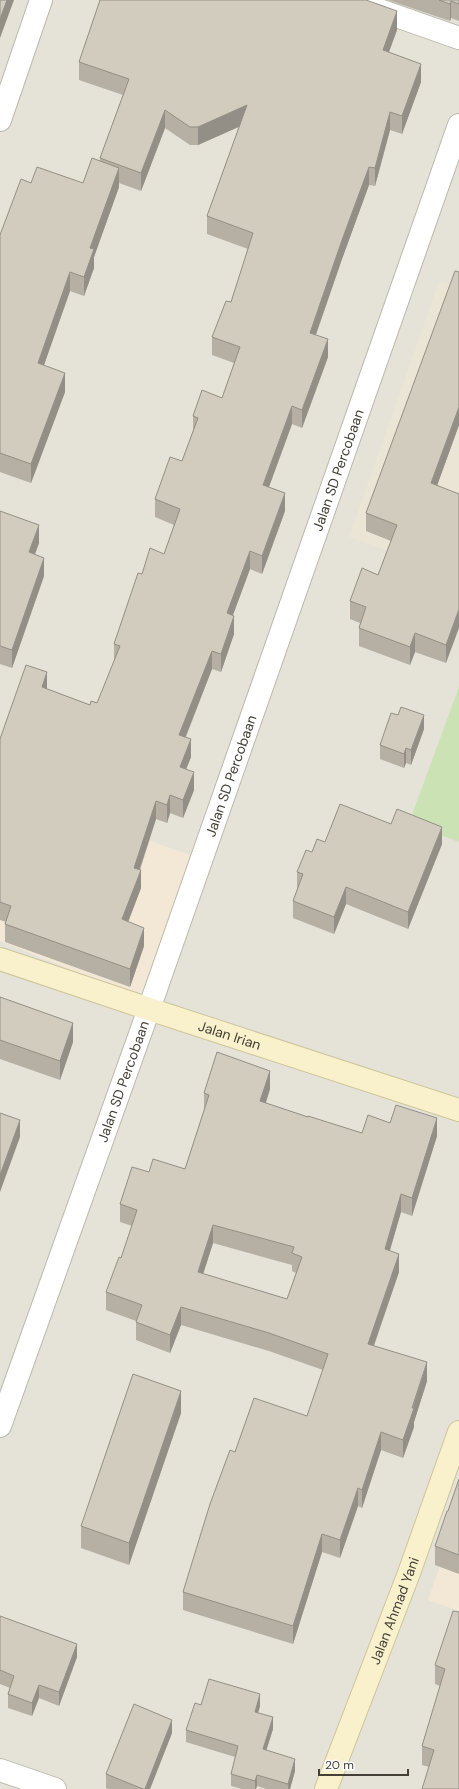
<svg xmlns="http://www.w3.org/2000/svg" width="459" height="1789" viewBox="0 0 459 1789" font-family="'DM Sans',sans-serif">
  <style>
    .residential { fill: #e5e2d7 }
    .commercial { fill: #f2e8d5 }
    .education { fill: #eae5d4 }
    .green { fill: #cbe2b5 }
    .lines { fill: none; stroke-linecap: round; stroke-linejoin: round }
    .minor-casing { stroke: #bdb8ac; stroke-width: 24 }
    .tertiary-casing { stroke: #bdb8ac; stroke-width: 24 }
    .secondary-casing { stroke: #cdc49c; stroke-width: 24 }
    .minor { stroke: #fff; stroke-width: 22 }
    .tertiary { stroke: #fff; stroke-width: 22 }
    .secondary { stroke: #f9f1cc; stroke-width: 22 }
    .wall { fill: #b5afa4; fill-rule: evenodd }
    .shaded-wall { fill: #938f86 }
    .building { fill: #d2ccbf; stroke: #938f86; fill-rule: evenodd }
    .labels { text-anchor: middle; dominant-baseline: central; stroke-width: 3.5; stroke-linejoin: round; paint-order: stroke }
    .street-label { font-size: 14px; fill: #454037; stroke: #fff }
  </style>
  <rect width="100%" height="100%" fill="#f2f0e8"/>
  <rect class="residential" x="0" y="0" width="459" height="1789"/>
  <g class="commercial">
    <path d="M0,787L190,855L145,1000L0,941Z"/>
    <path d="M459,1511V1611L428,1600Z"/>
  </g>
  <path class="education" d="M439,281L459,287V576L349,537Z"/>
  <path class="green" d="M459,687V842L409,823Z"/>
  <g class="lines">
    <defs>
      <g id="minor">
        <path d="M351,0L459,38"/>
        <path d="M0,1770L55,1789"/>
      </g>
      <g id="tertiary">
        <path d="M0,120L41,0"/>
        <path id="s1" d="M0,1426L149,1009L459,125"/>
      </g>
      <g id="secondary">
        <path id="s2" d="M0,959L149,1009L459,1110"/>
        <path id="s3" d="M326,1789L409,1573L459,1432"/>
      </g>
    </defs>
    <use href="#minor" class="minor-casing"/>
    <use href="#tertiary" class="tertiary-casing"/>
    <use href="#secondary" class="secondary-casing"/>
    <use href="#minor" class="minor"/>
    <use href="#tertiary" class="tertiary"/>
    <use href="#secondary" class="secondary"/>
  </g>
  <g class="wall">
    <path d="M388,0H459V21L451,18L450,21Z"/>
    <path d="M397,30L389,52L421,82L402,134L390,130L375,186L369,185L342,259L316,335L328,357L302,428L292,424L269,487L285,511L262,574L250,569L233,615L234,634L221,672L212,669L186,737L191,757L186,769L194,790L183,818L170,813L167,823L156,819L140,870L141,888L128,922L144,946L130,987L5,942V924L6,922L0,920V739L47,689L90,705L97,703L114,662V644L142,574L164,554L174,525L155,517V499L182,461L193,431V416L222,398L234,363L212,355V337L231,302L248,249L207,234V216L239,127L198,145H190L165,128L141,191L119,183V187L94,257V268L84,296L70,291L44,365L65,392L31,483L0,472V235L31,183H83L100,161V158L123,95L79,80V62Z"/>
    <path d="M459,272V425L437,486L459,494L446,663L415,652L410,665L359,646V628L360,623L350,619V601L378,575L391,541L366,531V513Z"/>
    <path d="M0,511L39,543L35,554L44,576L12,668L0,664Z"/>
    <path d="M424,729L411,765L406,763L404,768L380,759V745Z"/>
    <path d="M325,842L442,844L408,929L346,904L334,934L293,918V901L297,889V872L312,852Z"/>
    <path d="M0,997L73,1042L60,1080L0,1059Z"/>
    <path d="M270,1089L266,1103L308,1117L362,1133L390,1123L437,1136L412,1216L401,1212L390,1250L399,1272L374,1346L427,1381L414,1422V1427L403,1458L381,1450L362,1508L358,1506L340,1558L322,1552L293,1644L183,1610V1592L235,1452L307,1416L323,1370L269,1351L181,1325L170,1353L136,1340V1321L106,1310V1292L121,1258L132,1226L120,1222V1204L149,1172L185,1169L204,1111V1093ZM213,1243L292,1265V1271L296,1273L287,1299L203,1274Z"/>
    <path d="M181,1413L129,1565L81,1548V1526Z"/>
    <path d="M459,1479V1574L435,1565V1546L448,1511Z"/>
    <path d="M459,1612V1789L429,1767L422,1765V1746L440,1686L435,1684V1665Z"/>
    <path d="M0,1616L77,1657L59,1706L39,1698L32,1716L8,1708V1694L10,1688L0,1684Z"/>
    <path d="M201,1705L260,1706L258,1713L273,1729L266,1750L295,1771L290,1789H266L257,1786L256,1789H242L231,1786V1774L235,1757L186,1742V1730Z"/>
    <path d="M172,1733L150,1789H109L106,1788V1774Z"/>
  </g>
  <g class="shaded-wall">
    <path d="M7,0H14L0,38V19Z"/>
    <path d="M451,1V18L450,21V4Z"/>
    <path d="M397,11V30L383,68V50Z"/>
    <path d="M421,64V82L402,134V116Z"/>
    <path d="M247,105V123L198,145V127Z"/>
    <path d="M165,110V128L141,191V173Z"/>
    <path d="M390,112V130L375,186V168Z"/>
    <path d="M369,167V185L342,259L310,351V333L342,240Z"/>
    <path d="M119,168V187L94,257V268L84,296V277L90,248Z"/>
    <path d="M70,272V291L38,382V363Z"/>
    <path d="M328,339V357L302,428V410Z"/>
    <path d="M65,373V392L31,483V464Z"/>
    <path d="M292,406V424L263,503V485Z"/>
    <path d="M459,407V425L431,502V483Z"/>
    <path d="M285,493V511L262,574V556Z"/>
    <path d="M39,525V543L29,570V552Z"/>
    <path d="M250,551V569L227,631V613Z"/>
    <path d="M44,558V576L12,668V650Z"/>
    <path d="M459,609V628L446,663V645Z"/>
    <path d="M234,616V634L221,672V654Z"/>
    <path d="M415,633V652L410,665V647Z"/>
    <path d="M212,651V669L179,753V735Z"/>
    <path d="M47,672V690L42,687Z"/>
    <path d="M424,715V729L411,765V750Z"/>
    <path d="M191,739V757L180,785V767Z"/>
    <path d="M406,748V763L404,768V754Z"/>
    <path d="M194,772V790L183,818V800Z"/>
    <path d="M170,795V813L167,823V805Z"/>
    <path d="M156,801V819L134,886V868Z"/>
    <path d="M442,827V844L408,929V912Z"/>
    <path d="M141,870V888L122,938V919Z"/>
    <path d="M346,887V904L334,934V917Z"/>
    <path d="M144,928V946L130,987V969Z"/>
    <path d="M73,1023V1042L60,1080V1061Z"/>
    <path d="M270,1071V1089L260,1119V1101Z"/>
    <path d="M437,1118V1136L412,1216V1198Z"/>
    <path d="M20,1120V1137L0,1192V1175Z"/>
    <path d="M401,1194V1212L385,1267V1249Z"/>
    <path d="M213,1225V1243L198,1290V1272Z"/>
    <path d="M399,1254V1272L368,1362V1344Z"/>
    <path d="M181,1307V1325L170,1353V1335Z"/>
    <path d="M427,1362V1381L414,1422V1427L403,1458V1440Z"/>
    <path d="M181,1391V1413L129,1565V1543Z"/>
    <path d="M381,1432V1450L362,1508V1490Z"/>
    <path d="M358,1488V1506L340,1558V1540Z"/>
    <path d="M322,1534V1552L293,1644V1626Z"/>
    <path d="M77,1644V1657L59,1706V1692Z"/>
    <path d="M39,1685V1698L32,1716V1703Z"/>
    <path d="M260,1694V1706L255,1723V1712Z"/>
    <path d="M273,1717V1729L263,1761V1749Z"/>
    <path d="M172,1720V1733L150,1789H145Z"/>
    <path d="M295,1759V1771L290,1789H288V1784Z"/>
    <path d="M257,1775V1786L256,1789H255V1781Z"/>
  </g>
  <g class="building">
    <path d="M0,0H7L0,19Z"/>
    <path d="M100,0H366L397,11L383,50L421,64L402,116L390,112L375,168L369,167L342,240L310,333L328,339L302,410L292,406L263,485L285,493L262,556L250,551L227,613L234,616L221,654L212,651L179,735L191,739L180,767L194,772L183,800L170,795L167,805L156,801L134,868L141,870L122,919L144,928L130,969L5,924L11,906L0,902V739L26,665L47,672L42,687L90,705L91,701L97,703L120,646L114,644L138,573L142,574L150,548L164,554L180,509L155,499L170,457L182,461L198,418L193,416L202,390L222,398L240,347L212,337L226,301L231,302L253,233L207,216L247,105L198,127H190L165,110L141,173L100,158L129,79L79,62Z"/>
    <path d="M439,0H459V4L451,1L450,4Z"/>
    <path d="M92,158L119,168L90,248L94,249L84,277L70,272L38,363L65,373L31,464L0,453V235L21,179L31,183L37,167L83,183Z"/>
    <path d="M455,271L459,272V407L431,483L459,494V609L446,645L415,633L410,647L359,628L366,607L350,601L362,568L378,575L397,525L366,513Z"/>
    <path d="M0,511L39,525L29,552L44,558L12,650L0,646Z"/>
    <path d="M401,707L424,715L411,750L406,748L404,754L380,745L391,713L398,715Z"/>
    <path d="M340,804L391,824L397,809L442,827L408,912L346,887L334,917L293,901L303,874L297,872L306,850L312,852L317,839L325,842Z"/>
    <path d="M0,997L73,1023L60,1061L0,1040Z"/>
    <path d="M217,1052L270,1071L260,1101L308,1117V1116L362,1133L368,1115L390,1123L396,1105L437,1118L412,1198L401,1194L385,1249L399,1254L368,1344L427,1362L412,1408H414L403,1440L381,1432L362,1490L358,1488L340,1540L322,1534L293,1626L183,1592L210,1504L230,1450L235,1452L254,1398L307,1416L328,1354L269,1333L181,1307L170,1335L136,1322L142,1305L106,1292L119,1257L121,1258L137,1210L120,1204L132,1167L149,1172L153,1159L185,1169L209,1095L204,1093ZM213,1225L294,1247L292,1253L302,1257L287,1299L198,1272Z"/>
    <path d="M0,1113L20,1120L0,1175Z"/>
    <path d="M133,1374L181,1391L129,1543L81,1526Z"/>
    <path d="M459,1479V1555L435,1546L447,1511H448Z"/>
    <path d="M453,1611L459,1612V1789H422L434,1750L422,1746L445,1669L435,1665Z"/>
    <path d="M0,1616L77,1644L59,1692L39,1685L32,1703L8,1694L14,1676L0,1670Z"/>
    <path d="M209,1679L260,1694L255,1712L273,1717L263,1749L295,1759L288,1784L257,1775L255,1781L231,1774L238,1746L186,1730L195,1703L201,1705Z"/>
    <path d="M134,1704L172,1720L145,1789H143L106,1774Z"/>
  </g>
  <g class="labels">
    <g class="street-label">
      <text stroke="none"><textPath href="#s1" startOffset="1014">Jalan SD Percobaan</textPath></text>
      <text stroke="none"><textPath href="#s1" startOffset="690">Jalan SD Percobaan</textPath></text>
      <text stroke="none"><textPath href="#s2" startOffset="242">Jalan Irian</textPath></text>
      <text stroke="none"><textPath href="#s1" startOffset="366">Jalan SD Percobaan</textPath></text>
      <text stroke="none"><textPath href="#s3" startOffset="191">Jalan Ahmad Yani</textPath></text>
    </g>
  </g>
  <path d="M319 1769v6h89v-6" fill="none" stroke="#454037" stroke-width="2"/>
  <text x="325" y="1769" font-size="12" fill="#454037" stroke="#ffffff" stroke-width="3" paint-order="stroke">20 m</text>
</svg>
